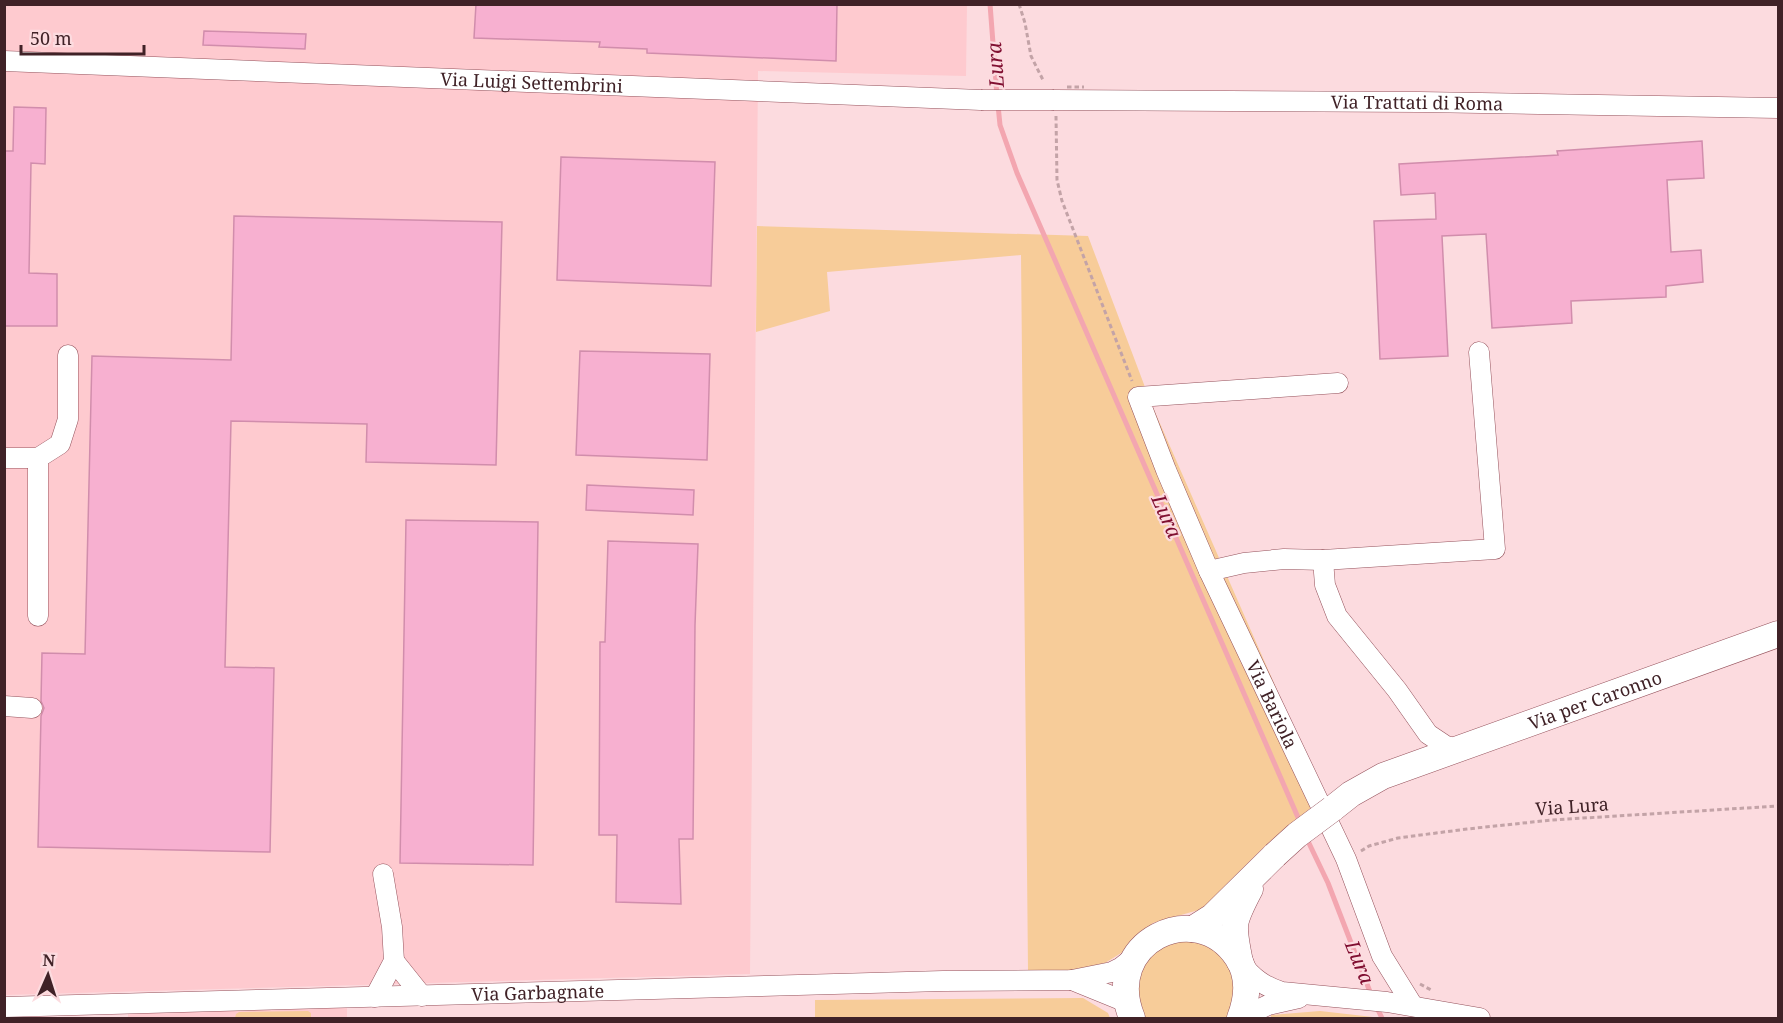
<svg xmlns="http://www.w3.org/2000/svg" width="1783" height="1023" viewBox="0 0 1783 1023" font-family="'Noto Serif',serif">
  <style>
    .built { fill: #fecacf }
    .green { fill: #f7cc99 }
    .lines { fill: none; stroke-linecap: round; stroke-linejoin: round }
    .stream { stroke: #f3a6b0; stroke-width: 5 }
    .building { fill: #f7b0d0; stroke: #d18dac; stroke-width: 1.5 }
    .minor-casing { stroke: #95525c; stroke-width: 21 }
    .major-casing { stroke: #95525c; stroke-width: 27 }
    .path { stroke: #c3a3a7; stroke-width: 3; stroke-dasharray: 4.5 3; stroke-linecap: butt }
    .minor { stroke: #fff; stroke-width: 20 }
    .major { stroke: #fff; stroke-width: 26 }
    .minor-bridge-casing { stroke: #95525c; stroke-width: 21; stroke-linecap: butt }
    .major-bridge-casing { stroke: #95525c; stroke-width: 27; stroke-linecap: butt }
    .path-bridge { stroke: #c3a3a7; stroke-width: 3; stroke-dasharray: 4.5 3; stroke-linecap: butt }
    .minor-bridge { stroke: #fff; stroke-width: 20 }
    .major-bridge { stroke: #fff; stroke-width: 26 }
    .labels { text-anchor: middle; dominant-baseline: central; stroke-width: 4.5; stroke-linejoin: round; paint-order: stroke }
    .street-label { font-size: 18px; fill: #402227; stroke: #fcdbdf }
    .water-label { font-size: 20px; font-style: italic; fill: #800f31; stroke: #fcdbdf }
  </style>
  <rect width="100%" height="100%" fill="#fcdbdf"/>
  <g class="built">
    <path d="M4,5H967L966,76L758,71L750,974L5,995Z"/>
    <path d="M347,1005V1018H128V1010Z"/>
  </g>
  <g class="green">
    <path d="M757,226L1088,236L1151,403L1324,797L1265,846L1202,909L1153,923L1138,935L1126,950L1105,963L1071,971L1028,970L1021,255L827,272L830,311L756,332Z"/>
    <path d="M1175,941C1183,941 1196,940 1203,943C1233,954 1244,993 1226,1018H1146C1135,999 1135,974 1150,956C1155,950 1167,945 1175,941Z"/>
    <path d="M1083,998L1108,1013L1110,1018H815V1000Z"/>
    <path d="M308,1011L311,1013V1018H235L236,1014L239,1012Z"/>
    <path d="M1320,1011L1382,1018H1384H1271V1015Z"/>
  </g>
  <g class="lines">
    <g class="stream">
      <path d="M990,4L997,96"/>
      <path d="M998,105L1000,125L1017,173L1300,822"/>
      <path d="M1306,837L1328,883L1372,997"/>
      <path d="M1376,1006L1382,1018"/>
    </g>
  </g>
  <g class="building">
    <path d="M476,4H837L836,61L647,53V49L599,47L600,42L474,38Z"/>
    <path d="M204,31L306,34L305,49L203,45Z"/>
    <path d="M14,107L46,108L45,164L31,163L29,273L57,274V326H4V151H13Z"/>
    <path d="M1702,141L1704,178L1667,180L1671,252L1701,250L1703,282L1666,286V297L1571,301L1572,323L1492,328L1486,234L1442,236L1448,356L1380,359L1374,221L1436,219L1435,193L1401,195L1399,164L1558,155L1557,151Z"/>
    <path d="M561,157L715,162L711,286L557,280Z"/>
    <path d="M234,216L502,222L496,465L366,462L367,424L231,421L225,667L274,668L270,852L38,847L41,716L44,708L41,701L42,653L85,654L92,356L231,360Z"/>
    <path d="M580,351L710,354L707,460L576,455Z"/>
    <path d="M587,485L694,490L693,515L586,510Z"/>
    <path d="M406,520L538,522L533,865L400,863Z"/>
    <path d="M608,541L698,544L695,625L693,839H679L681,904L616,902L617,835H599L600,642H605Z"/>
  </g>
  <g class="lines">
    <defs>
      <g id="minor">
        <path id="s1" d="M4,61L981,100"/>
        <path id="s2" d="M1054,100L1420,102L1778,108"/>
        <path id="s3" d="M1338,383L1138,397L1166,470L1209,571L1346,859L1382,956L1413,1006"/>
        <path d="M4,458H38L60,444L68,419V355"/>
        <path d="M1323,560L1325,585L1337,616L1397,690L1428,734L1446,746L1458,749"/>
        <path d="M1209,571L1244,563L1284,559L1323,560L1495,549L1479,352"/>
        <path d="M38,616V458"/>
        <path d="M4,706L32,708"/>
        <path d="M394,961L422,996"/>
        <path d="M1240,962C1253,978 1263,986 1282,992L1387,1002L1480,1018"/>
        <path d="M1072,980L1126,1002"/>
        <path d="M375,997L394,961L392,927L383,874"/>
        <path id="s4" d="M4,1007L943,981L1072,980L1112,972L1120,968L1134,957"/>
        <path d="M1241,1018L1268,1005L1299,998"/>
      </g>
      <g id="major">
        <path id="s5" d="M1332,809L1351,794L1383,776L1778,634"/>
        <path d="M1193,929L1212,917L1275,855"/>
        <path d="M1240,962C1232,924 1232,923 1250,889"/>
        <path d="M1132,1018C1101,942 1196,896 1237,957C1250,976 1248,997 1240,1018"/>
      </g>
    </defs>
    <use href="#minor" class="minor-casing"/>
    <use href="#major" class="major-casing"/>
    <g class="path">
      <path d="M1019,4L1025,23L1031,56L1044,82"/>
      <path d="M1056,116L1057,180L1062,201L1132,381"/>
      <path d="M1361,851L1369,846L1398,838L1467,829L1552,820L1778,806"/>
      <path d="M1420,984L1433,991"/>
    </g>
    <use href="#minor" class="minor"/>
    <use href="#major" class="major"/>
    <defs>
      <path id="minor-bridge" d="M981,100H1054"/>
      <path id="major-bridge" d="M1275,855L1297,835L1332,809"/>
    </defs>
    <use href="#minor-bridge" class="minor-bridge-casing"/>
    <use href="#major-bridge" class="major-bridge-casing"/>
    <path class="path-bridge" d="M1067,87H1084"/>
    <use href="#minor-bridge" class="minor-bridge"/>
    <use href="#major-bridge" class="major-bridge"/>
  </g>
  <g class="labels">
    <g class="street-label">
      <text stroke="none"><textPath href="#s1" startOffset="528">Via Luigi Settembrini</textPath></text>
      <text stroke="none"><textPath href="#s2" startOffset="363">Via Trattati di Roma</textPath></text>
      <text stroke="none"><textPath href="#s5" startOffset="286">Via per Caronno</textPath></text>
      <text stroke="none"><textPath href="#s3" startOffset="536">Via Bariola</textPath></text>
      <text transform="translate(1572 806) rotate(-4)">Via Lura</text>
      <text stroke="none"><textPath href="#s4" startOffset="534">Via Garbagnate</textPath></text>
    </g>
    <g class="water-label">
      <text transform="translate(995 65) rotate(-94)">Lura</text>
      <text transform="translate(1167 516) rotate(66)">Lura</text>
      <text transform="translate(1360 962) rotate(68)">Lura</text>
    </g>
  </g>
  <rect width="1783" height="1023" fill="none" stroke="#402227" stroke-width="12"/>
  <g transform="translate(48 975) rotate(3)" stroke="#fcdbdf" stroke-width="4.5" paint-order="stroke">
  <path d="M0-4.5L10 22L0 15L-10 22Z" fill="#402227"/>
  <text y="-9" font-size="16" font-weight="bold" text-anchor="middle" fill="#402227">N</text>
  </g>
  <path d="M21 45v9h123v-9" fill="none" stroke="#402227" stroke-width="3"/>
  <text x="30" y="45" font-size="18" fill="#402227" stroke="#fcdbdf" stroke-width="4.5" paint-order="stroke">50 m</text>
</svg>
